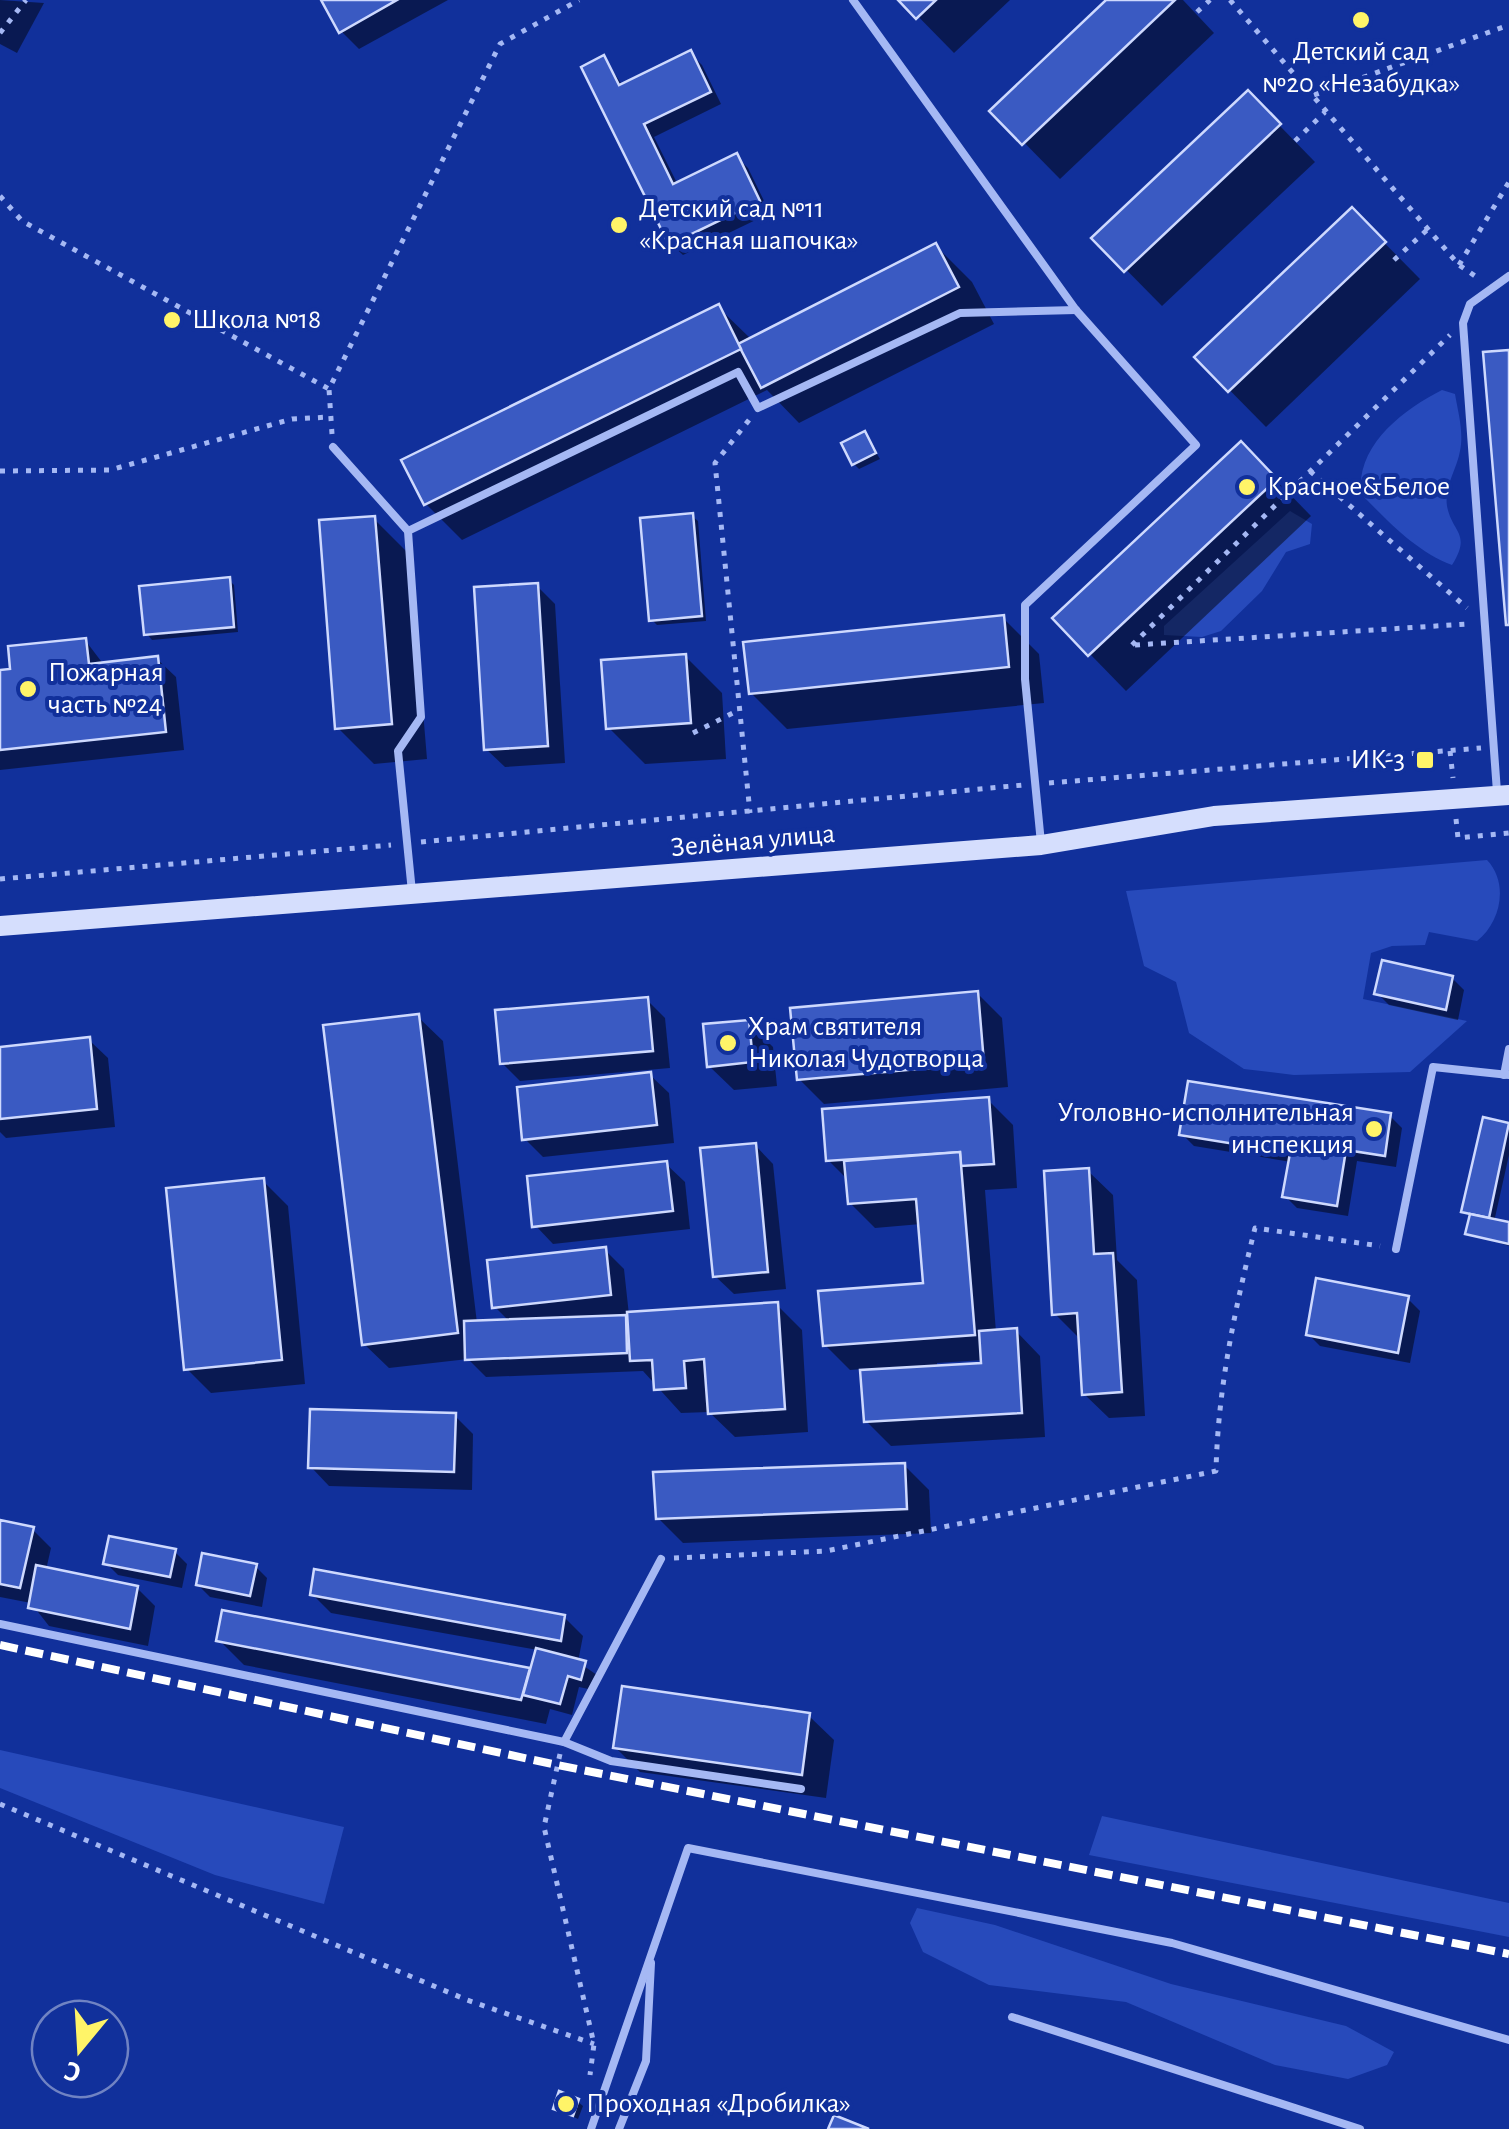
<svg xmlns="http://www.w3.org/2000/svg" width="1509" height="2129" viewBox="0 0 1509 2129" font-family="'Alegreya Sans',sans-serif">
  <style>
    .green { fill: #274abb }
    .shadow { fill: #0007; fill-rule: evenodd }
    .building { fill: #3a5ac2; stroke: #ced9fe; stroke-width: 2.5 }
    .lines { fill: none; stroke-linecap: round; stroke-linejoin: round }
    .path { stroke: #a5b8f4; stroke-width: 5; stroke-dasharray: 5 8; stroke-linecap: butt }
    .lane { stroke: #a5b8f4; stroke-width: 8 }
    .secondary { stroke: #d5defd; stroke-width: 20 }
    .rail { stroke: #fff; stroke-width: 8; stroke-dasharray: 18 8; stroke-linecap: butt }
    .poi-dot { fill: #fff468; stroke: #11309b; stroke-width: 4 }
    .labels { text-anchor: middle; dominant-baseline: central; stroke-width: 8; stroke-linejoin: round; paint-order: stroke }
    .poi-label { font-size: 28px; fill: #fff; stroke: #11309b; text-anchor: start }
    .street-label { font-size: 28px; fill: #fff; stroke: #11309b }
  </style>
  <rect width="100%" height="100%" fill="#11309b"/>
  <g class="green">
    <path d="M1442,390L1455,394C1458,412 1464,432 1460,451C1457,469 1444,486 1447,506C1452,533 1472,533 1452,565C1415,551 1388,521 1361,494C1356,445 1403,410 1442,390Z"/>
    <path d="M1290,511L1312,524L1310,544L1286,552L1262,591L1221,631L1202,637L1164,635V626Z"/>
    <path d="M1487,860C1509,883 1501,922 1477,941L1429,932L1425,945L1392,946L1371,953L1363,999L1467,1021L1410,1072L1294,1075L1244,1069L1189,1033L1176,982L1144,966L1126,891Z"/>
    <path d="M0,1750L344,1827L324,1904L215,1875L0,1788Z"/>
    <path d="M1102,1816L1509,1903V1937L1089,1855Z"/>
    <path d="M917,1908L995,1925L1171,1984L1346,2026L1394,2052L1387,2065L1348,2079L1275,2065L1126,2002L989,1985L923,1952L910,1923Z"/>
  </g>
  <g class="shadow">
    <path d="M0,0L44,3L17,53L0,44Z"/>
    <path d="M324,0H448L359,49L341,31Z"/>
    <path d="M902,0H1010L954,53Z"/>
    <path d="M1110,0H1183L1214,33L1060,179L993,111Z"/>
    <path d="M690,53L702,65L721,104L654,137L678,185L736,156L748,168L770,213L683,255L671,244L604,58L623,86Z"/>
    <path d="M1248,93L1315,162L1162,306L1095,238Z"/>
    <path d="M1352,210L1420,279L1266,427L1198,358Z"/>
    <path d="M936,246L972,282L994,324L799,423L767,390L462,540L426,504L718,307L752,340Z"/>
    <path d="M865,434L880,459L859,469L854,464Z"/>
    <path d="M1241,444L1311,516L1126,691L1055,618Z"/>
    <path d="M692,516L698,521L706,621L657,625L652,620Z"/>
    <path d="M374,519L410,555L427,759L374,764L337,727Z"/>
    <path d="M229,580L234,585L238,632L152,640L147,634Z"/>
    <path d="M537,586L555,604L565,763L505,767L486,749Z"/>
    <path d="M1003,618L1039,654L1044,703L787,729L751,693Z"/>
    <path d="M85,640L104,665L157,659L176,677L184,750L0,770V672Z"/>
    <path d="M685,656L722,693L726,759L645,764L609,728Z"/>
    <path d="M1452,978L1464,990L1458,1020L1389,1005L1377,993Z"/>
    <path d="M977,993L1002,1018L1008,1087L824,1104L799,1079Z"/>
    <path d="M647,1000L665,1018L670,1068L520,1081L502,1063Z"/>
    <path d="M418,1017L443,1041L477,1323L510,1322L494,1306L605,1250L624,1269L629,1315L777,1305L802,1330L808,1432L735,1437L709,1412L681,1413L643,1371L486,1377L468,1359L389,1368L364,1344Z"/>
    <path d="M748,1022L773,1047L777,1086L734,1090L709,1066Z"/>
    <path d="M89,1040L108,1058L115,1127L6,1138L0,1132V1049Z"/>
    <path d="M650,1075L669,1093L674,1143L543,1157L525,1139Z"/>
    <path d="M988,1100L1013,1125L1017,1188L985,1190L996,1332L1016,1331L1040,1356L1045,1437L891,1446L866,1421L863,1369L850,1370L825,1345L925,1286L921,1224L875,1228L850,1203L848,1180L828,1160ZM983,1360V1365L937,1368V1363Z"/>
    <path d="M1390,1116L1402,1128L1396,1167L1357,1161L1348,1216L1297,1208L1285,1196L1291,1162L1194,1146L1182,1134Z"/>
    <path d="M1485,1120L1509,1126V1155L1494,1222L1509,1225V1246L1468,1233L1469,1216L1464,1211Z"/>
    <path d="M755,1145L773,1164L786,1289L734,1294L715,1276Z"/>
    <path d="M666,1164L685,1182L690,1229L553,1244L535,1225Z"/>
    <path d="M1088,1171L1113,1195L1117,1260L1137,1280L1145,1416L1109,1418L1084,1394L1081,1340L1055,1314Z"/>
    <path d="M263,1181L288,1206L305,1384L211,1393L187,1369Z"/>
    <path d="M1408,1299L1420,1311L1410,1363L1320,1346L1308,1334Z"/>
    <path d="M455,1416L473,1434L472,1490L329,1486L311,1467Z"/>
    <path d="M904,1465L929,1490L931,1533L683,1543L658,1518Z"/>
    <path d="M0,1522L32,1529L51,1548L46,1570L137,1588L155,1606L148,1646L49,1626L31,1603L0,1597Z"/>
    <path d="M175,1552L187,1564L182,1588L118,1575L106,1563Z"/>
    <path d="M255,1566L267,1578L262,1607L210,1597L198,1585Z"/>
    <path d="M312,1594L564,1617L583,1636L578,1662L597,1675L593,1690L579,1687L572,1715L550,1709L546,1724L244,1665L219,1640L224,1613L532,1670L538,1650L331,1613Z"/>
    <path d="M809,1716L834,1740L826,1798L640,1772L615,1747Z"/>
    <path d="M577,2101L583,2106L578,2119L556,2108Z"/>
  </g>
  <g class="building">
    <path d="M321,0H397L339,33Z"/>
    <path d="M898,0H936L916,19Z"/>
    <path d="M1106,0H1175L1022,145L989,111Z"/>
    <path d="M691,50L711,92L644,124L673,184L737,153L760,201L669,245L581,67L604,55L619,85Z"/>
    <path d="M1248,90L1281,124L1124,272L1091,238Z"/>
    <path d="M1352,207L1386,242L1228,392L1194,357Z"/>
    <path d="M936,243L959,287L761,388L738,344Z"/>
    <path d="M719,304L741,349L424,505L401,460Z"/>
    <path d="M1509,350V625H1506L1483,352Z"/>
    <path d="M865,431L876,453L852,465L841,443Z"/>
    <path d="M1241,441L1277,479L1088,656L1052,618Z"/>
    <path d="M693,513L702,616L649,621L640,518Z"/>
    <path d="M375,516L392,724L335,729L319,520Z"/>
    <path d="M230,577L234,627L144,635L139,586Z"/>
    <path d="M538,583L548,746L484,750L474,587Z"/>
    <path d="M1004,615L1009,667L749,694L743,642Z"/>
    <path d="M86,638L89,664L158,656L166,732L0,750V670L10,669L8,646Z"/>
    <path d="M686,654L691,723L606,729L601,660Z"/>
    <path d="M1382,960L1453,976L1446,1010L1374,994Z"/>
    <path d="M978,991L984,1063L797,1080L790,1008Z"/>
    <path d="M648,997L653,1051L500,1064L495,1010Z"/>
    <path d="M419,1014L458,1333L362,1345L323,1025Z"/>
    <path d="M749,1020L753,1062L707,1067L703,1024Z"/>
    <path d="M90,1037L97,1109L0,1119V1047Z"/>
    <path d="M651,1072L657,1125L522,1140L517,1087Z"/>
    <path d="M1188,1081L1391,1113L1385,1156L1346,1150L1337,1206L1282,1197L1290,1153L1179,1135Z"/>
    <path d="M989,1097L994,1164L961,1166L960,1152L826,1161L822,1109Z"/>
    <path d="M1483,1117L1509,1123L1489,1218L1461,1212Z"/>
    <path d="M756,1143L768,1272L713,1277L700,1148Z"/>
    <path d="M960,1152L975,1335L823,1346L818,1291L923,1283L916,1199L848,1204L844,1161Z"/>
    <path d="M667,1161L673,1211L532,1227L527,1176Z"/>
    <path d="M1089,1168L1094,1254L1113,1253L1122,1392L1082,1395L1077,1313L1052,1315L1044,1171Z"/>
    <path d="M264,1178L282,1360L184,1370L166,1188Z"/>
    <path d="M1470,1214L1509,1222V1244L1465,1234Z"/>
    <path d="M606,1247L611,1295L492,1308L487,1260Z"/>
    <path d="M1316,1278L1409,1296L1398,1353L1306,1335Z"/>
    <path d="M778,1302L785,1409L708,1414L704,1359L684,1361L686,1388L654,1390L652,1360L630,1361L627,1312Z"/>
    <path d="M626,1315L627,1353L465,1360L464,1321Z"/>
    <path d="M1017,1328L1022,1413L864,1422L860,1370L981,1363L979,1331Z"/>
    <path d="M310,1409L456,1413L454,1472L308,1468Z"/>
    <path d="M905,1463L907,1509L656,1519L653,1472Z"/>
    <path d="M0,1520L34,1527L20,1588L0,1584Z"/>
    <path d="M109,1536L176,1549L170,1577L103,1564Z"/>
    <path d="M202,1553L257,1564L250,1596L196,1585Z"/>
    <path d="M36,1565L138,1586L130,1629L28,1608Z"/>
    <path d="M314,1569L565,1615L561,1641L310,1595Z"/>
    <path d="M222,1610L530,1668L521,1700L216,1641Z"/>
    <path d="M536,1648L586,1661L581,1680L568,1676L560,1704L523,1695Z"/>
    <path d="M622,1686L810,1713L802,1775L613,1748Z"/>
    <path d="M559,2091L579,2099L573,2116L553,2109Z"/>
    <path d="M834,2115L869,2129H828Z"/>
  </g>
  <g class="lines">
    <g class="path">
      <path d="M1230,0L1459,265L1481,280"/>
      <path d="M1197,12L1210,0"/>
      <path d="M0,33L26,0"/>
      <path d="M1314,95L1509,25"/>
      <path d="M1295,141L1325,112"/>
      <path d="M0,196L22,221L329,389"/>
      <path d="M1394,260L1428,229"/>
      <path d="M1459,265L1509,182"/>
      <path d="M749,420L715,463L750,813"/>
      <path d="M332,434L329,389L500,44L579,0"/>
      <path d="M0,471L110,470L292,419L330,417"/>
      <path d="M1310,471L1467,608"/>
      <path d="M1132,645L1450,335"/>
      <path d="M1135,645L1468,624"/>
      <path d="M693,733L739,710"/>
      <path d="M1450,751L1453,778"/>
      <path d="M1049,783L1481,748"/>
      <path d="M1456,819L1458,838L1509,833"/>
      <path d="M421,842L1023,785"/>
      <path d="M0,879L391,845"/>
      <path d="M674,1558L826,1551L1216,1471C1218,1387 1235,1309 1255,1228L1380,1246"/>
      <path d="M560,1754L544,1827L594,2044L590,2075"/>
      <path d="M0,1804L467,2000L594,2044"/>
    </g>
    <g class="lane">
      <path d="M853,0L1076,310L1196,445L1025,605V679L1041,843"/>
      <path d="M333,447L408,531"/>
      <path d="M1497,792L1463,323L1470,304L1509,276"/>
      <path d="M412,892L398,751L421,717L408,531L738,372L758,408L960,313L1076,310"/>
      <path d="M1504,1075L1509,1049"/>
      <path d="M1396,1249L1433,1067L1509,1075"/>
      <path d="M0,1624L564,1742L611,1761L801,1789"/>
      <path d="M564,1742L661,1559"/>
      <path d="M1012,2017L1360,2129"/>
      <path d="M591,2129L688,1848L1172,1943L1509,2040"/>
      <path d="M619,2129L646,2061L651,1963"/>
    </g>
    <path class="secondary" d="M0,926L1041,845L1214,816L1509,795"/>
    <path class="rail" d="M0,1645L557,1765L1509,1954"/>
  </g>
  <g class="poi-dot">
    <circle cx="1361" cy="20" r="10"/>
    <circle cx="619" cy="225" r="10"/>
    <circle cx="172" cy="320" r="10"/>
    <circle cx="1247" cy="487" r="10"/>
    <circle cx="28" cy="689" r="10"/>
    <rect x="1415" y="750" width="20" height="20" rx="5"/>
    <circle cx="728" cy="1043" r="10"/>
    <circle cx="1374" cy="1129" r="10"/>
    <circle cx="566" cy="2104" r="10"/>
  </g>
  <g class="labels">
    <g class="poi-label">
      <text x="1361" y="52" text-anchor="middle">Детский сад<tspan x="1361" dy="32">№20 «Незабудка»</tspan></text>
      <text x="639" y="209">Детский сад №11<tspan x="639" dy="32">«Красная шапочка»</tspan></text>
      <text x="192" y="320">Школа №18</text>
      <text x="1267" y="487">Красное&amp;Белое</text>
      <text x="48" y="673">Пожарная<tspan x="48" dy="32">часть №24</tspan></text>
      <text x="1405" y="760" text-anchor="end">ИК-3</text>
      <text x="748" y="1027">Храм святителя<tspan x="748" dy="32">Николая Чудотворца</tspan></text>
      <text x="1354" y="1113" text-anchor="end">Уголовно-исполнительная<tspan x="1354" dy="32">инспекция</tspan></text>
      <text x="586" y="2104">Проходная «Дробилка»</text>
    </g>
    <g class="street-label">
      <text transform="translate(753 841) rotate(-5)">Зелёная улица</text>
    </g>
  </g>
  <g transform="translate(80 2049) rotate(198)"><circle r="48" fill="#11309b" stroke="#7083c3" stroke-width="2.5"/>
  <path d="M0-8L18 38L0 25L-18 38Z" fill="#fff468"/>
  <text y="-15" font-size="28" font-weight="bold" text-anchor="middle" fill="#ffffff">С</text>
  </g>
</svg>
